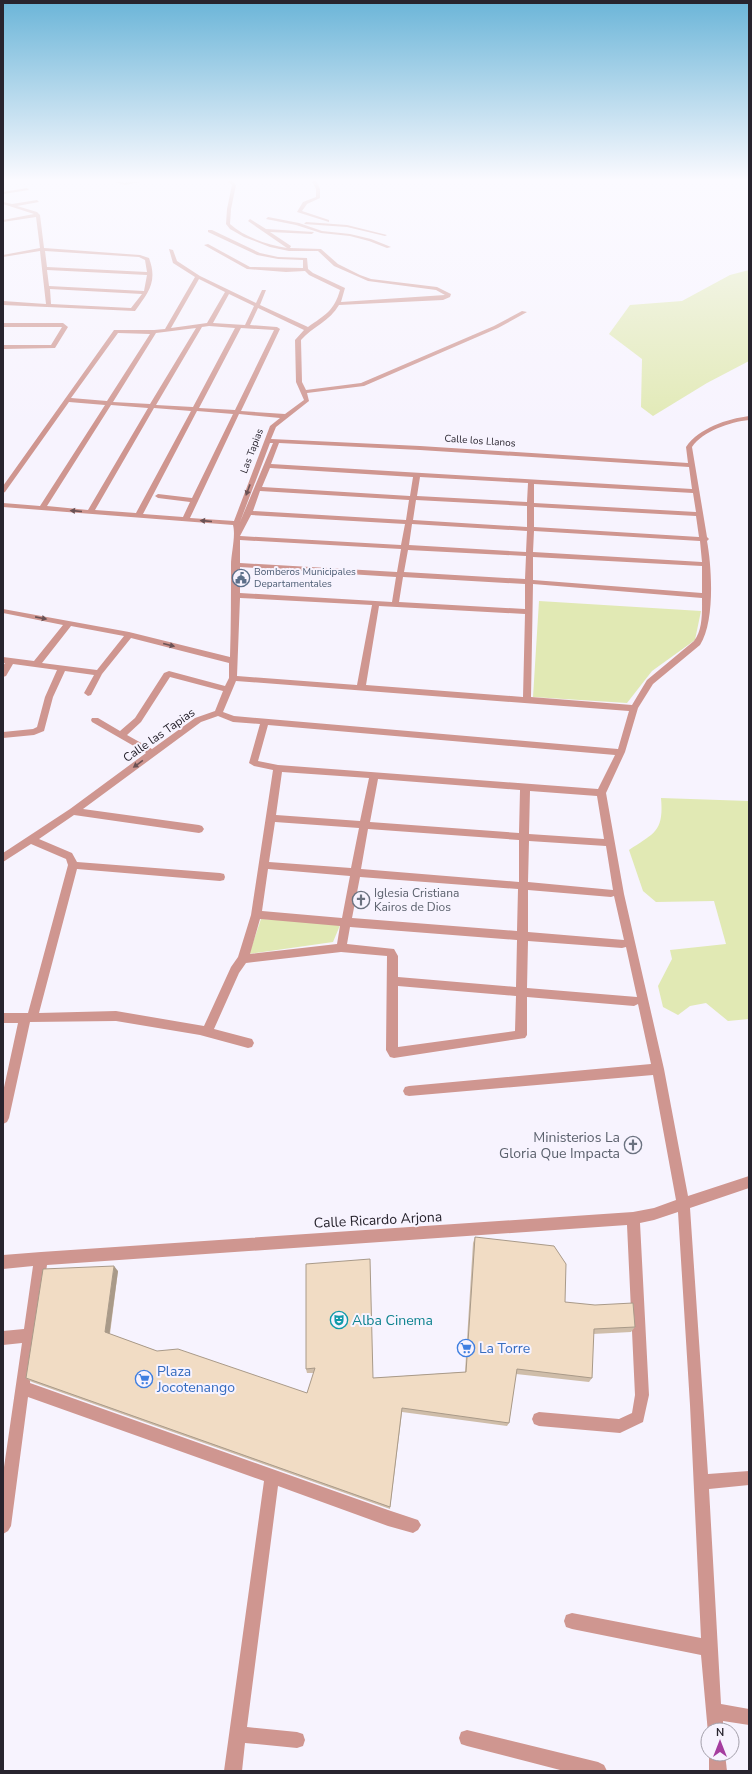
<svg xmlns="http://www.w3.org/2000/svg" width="752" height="1774" viewBox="0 0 752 1774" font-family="'Nunito Sans',sans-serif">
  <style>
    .green { fill: #e1e9b4 }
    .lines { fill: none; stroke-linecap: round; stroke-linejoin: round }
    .minor { fill: #cf9690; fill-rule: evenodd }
    .wall { fill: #cfbda9 }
    .shaded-wall { fill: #a99a89 }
    .building { fill: #f1dcc4; stroke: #a99a89 }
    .oneway { fill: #6b5255 }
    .labels { text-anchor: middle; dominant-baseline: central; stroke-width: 4; stroke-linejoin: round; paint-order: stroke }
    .far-street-label { font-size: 10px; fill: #28242e; stroke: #f7f3fe }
    .far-service-label { font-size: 10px; fill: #4e5e75; stroke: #f7f3fe; text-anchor: start }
    .street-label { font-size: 12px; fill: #28242e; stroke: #f7f3fe }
    .worship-label { font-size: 12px; fill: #5b616d; stroke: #f7f3fe; text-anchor: start }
    .near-worship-label { font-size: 14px; fill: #5b616d; stroke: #f7f3fe; text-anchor: end }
    .near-street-label { font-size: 14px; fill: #28242e; stroke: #f7f3fe }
    .near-culture-label { font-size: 14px; fill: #0d838f; stroke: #f7f3fe; text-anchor: start }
    .near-shop-label { font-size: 14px; fill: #366cbe; stroke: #f7f3fe; text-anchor: start }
  </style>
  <rect width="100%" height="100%" fill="#f7f3fe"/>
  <g class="green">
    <path d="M749,270V361L707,383L653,416L641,407L642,359L609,334L630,305L682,301L730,275Z"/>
    <path d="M539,601L701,611L695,640L652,671L627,703L533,697Z"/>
    <path d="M661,798L749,801V1019L728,1021L706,1003L690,1006L678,1015L663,1007L658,986L672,959L670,950L726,944L714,901L656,902L643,891L629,850C654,833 664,832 661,798Z"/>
    <path d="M261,919L341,923L333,942L249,954Z"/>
  </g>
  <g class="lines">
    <g class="minor">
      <path d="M113,181L125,183L144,181L125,185Z"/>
      <path d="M227,181H232L236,185L231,209L230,224C244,237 268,245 287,248L248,221L250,219L266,229L314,232L312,234L270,232L291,246L290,248L321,249L338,264L360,275L371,279L437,287L451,294L450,297L443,300L339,305C330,321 312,327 301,340L302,382L306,390L361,383L494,326L522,311L527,312L498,328L364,386L307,393L309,401L276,427L271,439L420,446L688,463L686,447C699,428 727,419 749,416V420C730,422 703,431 692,447L707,537L709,539L707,541C712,568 715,622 700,645L653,684L638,708L625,752L606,793L624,894L664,1069L688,1196L749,1176V1188L690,1208L708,1474L749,1471V1485L709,1489L721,1704L749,1709V1725L723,1721V1730H708V1733L701,1655L572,1629L566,1627L564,1621L566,1615L572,1613L701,1638L690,1405L678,1212L654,1220L640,1223L649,1395L643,1422L620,1433L539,1426L534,1424L532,1419L534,1414L539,1412L619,1419L632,1413L635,1395L627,1225L47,1265L30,1383L388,1510L418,1520L421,1525L418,1530L413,1533L388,1526L278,1486L247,1727L297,1732L303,1734L305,1740L303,1746L297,1748L245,1743L242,1771H224L264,1481L28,1397L11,1526L8,1531L3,1534V1474L22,1343L3,1345V1331L24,1329L33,1266L3,1269V1255L41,1252L633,1212L654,1208L676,1200L653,1075L409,1096L405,1095L403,1091L405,1087L409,1086L651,1064L638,1004L634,1006L527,997V1035L525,1038L394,1058L390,1057L386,1050L387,956L341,952L246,963L239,973L214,1029L252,1039L254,1043L252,1047L248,1048L200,1035L116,1021L30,1022L9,1118L7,1122L3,1124V1092L18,1023H3V1013H28L68,865L66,859L31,844L3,862V853L70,809L146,753L92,722L91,720L92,718H98L120,731L135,718L164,673L169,671L225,686L229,678V663L131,638L102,674L91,695L88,696L84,693L94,675L65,671L53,697L44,731L34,735L3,738V732L33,729L37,727L45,697L57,670L13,664L6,676L3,677V666L5,663H3V657L34,661L63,625L3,613V609L129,632L230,657C231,626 231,595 231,565C231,554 236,536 233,525L3,507V503L40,506L105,405L69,402L5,492L3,493V486L114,330H154L165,329L195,277L173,263L169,249L173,250L177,261L200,276L256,303L262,290H266L260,305L308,327C325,315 334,311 340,290L309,275L305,271L286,272L247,269L204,245L208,244L250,267L303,268V260L278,259L257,255L208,232V230H212L260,253L278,257L307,258L308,269L313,273L345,288L341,302L445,295L436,290L368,281L334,266L318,251H289L270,247L244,237L230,229L226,224L227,209L232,185ZM199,279L225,292L207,323L171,328ZM229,294L254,306L245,325L213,323ZM258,308L304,330L295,340L296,382L304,400L285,414L241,411L280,329L277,327L250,325ZM209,326L235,328L193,407L156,405L202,327ZM196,328L150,404L113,402L156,333ZM241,328L274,330L235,410L199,408ZM118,333L150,334L107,401L71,398ZM111,405L148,408L88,510L47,506ZM154,408L191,411L136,513L95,510ZM197,411L233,414L192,498L158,494L155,496L158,498L190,502L183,517L143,514ZM239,414L280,418L270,426L234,521L190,518ZM270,443H273L240,522ZM279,443L420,450L689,467L692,489L271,464ZM270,468L413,477L410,496L262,487ZM420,477L528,483L527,502L417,496ZM534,484L693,493L696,512L534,503ZM260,491L409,500L406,520L253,511ZM416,500L527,506V527L413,520ZM534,507L696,516L699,537L534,527ZM251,515L405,524L401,545L240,536ZM412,524L527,531L526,552L409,545ZM534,531L700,541L702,562L533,552ZM240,540L401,549L397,572L240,563ZM408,550L526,556L525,579L404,572ZM533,557L702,566V593L533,580ZM240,567L396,577L392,602L240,593ZM403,577L525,584V609L399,602ZM533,584L702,598C702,612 703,629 694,641L647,680L632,705L531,697ZM240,598L372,605L357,685L237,676ZM379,606L525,614L523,697L366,685ZM71,626L124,636L97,670L42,663ZM170,677L223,691L215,711L195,718L152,749L127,735L141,722ZM236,681L629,711L618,749L234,716L223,712ZM218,716L233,722L260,724L249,763L254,766L273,770L251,915L238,957L231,967L204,1026L116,1011L39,1013L77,869L220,881L224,880L225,877L224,874L220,873L77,862L72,853L39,839L74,815L199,833L202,832L204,829L202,826L199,825L83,809L201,722ZM268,725L615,755L598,789L278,765L258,761ZM282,772L369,778L360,821L276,815ZM378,779L520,790L519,833L370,822ZM530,791L597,796L604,839L529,834ZM275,822L359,828L351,868L269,862ZM368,829L519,840V882L361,869ZM529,841L606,846L613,890L528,882ZM268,869L350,876L342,918L262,911ZM360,877L518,889L517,931L352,918ZM528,890L611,897L614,896L624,940L528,932ZM260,919L340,926L337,944L250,954ZM350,927L517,940L516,987L398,977V956L394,949L347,944ZM528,941L622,948L626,947L637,997L527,988ZM398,986L516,996L515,1031L398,1047Z"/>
      <path d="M312,181H316L320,189V198L307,204L302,211L329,220V222L297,212L303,202L316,197V189Z"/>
      <path d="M27,188L29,190L3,194V192Z"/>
      <path d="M37,200L39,202L17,206L37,212L40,215L44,248L140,255L149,258C158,282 148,293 135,311L3,305V301L46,304L40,251L3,257V255L40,248L36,217L3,222V220L34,214L3,204V202L12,204ZM45,251L139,257L145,260L147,272L47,267ZM47,270L147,275L144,291L49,286ZM50,289L142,294L131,308L51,304Z"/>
      <path d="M268,217L299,223L322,231L350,234L371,239L391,247L387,248L369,241L350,236L321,233L296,225L266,219Z"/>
      <path d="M306,222L347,225L387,235L385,236L347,227L304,224Z"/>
      <path d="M3,323H63L68,327L55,348L3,349V345H51L62,327H3Z"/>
      <path d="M467,1730L598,1762L604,1765L607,1771H564L467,1746L461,1744L459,1738L461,1732Z"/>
      <path d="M709,1754H725L727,1771H709Z"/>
    </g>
  </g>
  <path class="wall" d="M475,1237L565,1302L635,1327L631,1332L593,1334L592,1378L589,1382L516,1374L509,1423L507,1426L402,1412L390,1509L32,1382L26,1378L118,1271L110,1334L157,1351L307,1393L314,1373H307L306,1369V1264L373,1378L465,1372L473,1243Z"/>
  <path class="shaded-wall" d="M114,1266L118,1271L109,1337L105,1332Z"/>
  <path class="building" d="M475,1237L554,1246L566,1264L565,1302L595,1305L633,1303L635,1327L594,1329L592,1378L517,1369L509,1423L402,1408L390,1507L26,1378L43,1269L114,1266L105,1332L157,1351L178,1349L307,1393L315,1368L306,1369V1264L370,1259L373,1378L466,1372Z"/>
  <defs><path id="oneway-solid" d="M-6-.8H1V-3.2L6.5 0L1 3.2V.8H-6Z"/></defs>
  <g class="oneway">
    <use href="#oneway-solid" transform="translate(248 490) rotate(110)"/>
    <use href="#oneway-solid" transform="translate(76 511) rotate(-175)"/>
    <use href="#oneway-solid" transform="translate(206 521) rotate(-175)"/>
    <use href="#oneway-solid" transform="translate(41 618) rotate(11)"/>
    <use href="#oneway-solid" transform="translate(169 645) rotate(14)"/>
    <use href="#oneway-solid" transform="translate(138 764) rotate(144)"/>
  </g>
  <linearGradient id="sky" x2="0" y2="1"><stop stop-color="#6bb5d8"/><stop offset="0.42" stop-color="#fbfaff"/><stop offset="1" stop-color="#fbfaff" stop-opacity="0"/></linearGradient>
  <rect width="752" height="429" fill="url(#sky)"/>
  <defs>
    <symbol id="civic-ring" viewBox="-11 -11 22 22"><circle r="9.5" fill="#f7f3fe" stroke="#5c6f8a" stroke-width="1.5"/><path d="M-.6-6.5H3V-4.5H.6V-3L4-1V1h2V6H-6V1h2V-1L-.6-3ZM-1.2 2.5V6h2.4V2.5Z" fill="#5c6f8a"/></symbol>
    <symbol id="church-ring" viewBox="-11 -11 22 22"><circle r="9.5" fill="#f7f3fe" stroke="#6b7280" stroke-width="1.5"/><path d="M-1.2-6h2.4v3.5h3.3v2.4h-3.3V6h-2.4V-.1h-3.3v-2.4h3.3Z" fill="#6b7280"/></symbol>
    <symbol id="theatre-ring" viewBox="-11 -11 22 22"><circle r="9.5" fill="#f7f3fe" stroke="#0f9aa8" stroke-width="1.5"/><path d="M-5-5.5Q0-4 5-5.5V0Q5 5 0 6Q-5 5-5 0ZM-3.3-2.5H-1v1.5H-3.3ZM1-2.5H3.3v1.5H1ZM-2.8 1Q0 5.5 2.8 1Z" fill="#0f9aa8"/></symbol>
    <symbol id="supermarket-ring" viewBox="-11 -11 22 22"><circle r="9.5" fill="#f7f3fe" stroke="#3f7fe0" stroke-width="1.5"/><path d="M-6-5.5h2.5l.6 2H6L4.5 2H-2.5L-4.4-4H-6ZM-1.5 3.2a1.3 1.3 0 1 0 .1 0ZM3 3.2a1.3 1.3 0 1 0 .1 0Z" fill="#3f7fe0"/></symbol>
  </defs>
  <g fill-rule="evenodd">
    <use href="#civic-ring" x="231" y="568" width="20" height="20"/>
    <use href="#church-ring" x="351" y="890" width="20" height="20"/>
    <use href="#church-ring" x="623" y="1135" width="20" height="20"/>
    <use href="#theatre-ring" x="329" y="1310" width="20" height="20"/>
    <use href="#supermarket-ring" x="456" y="1338" width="20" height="20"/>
    <use href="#supermarket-ring" x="134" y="1369" width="20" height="20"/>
  </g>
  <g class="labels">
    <g class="far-street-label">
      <text transform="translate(480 441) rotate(4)">Calle los Llanos</text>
      <text transform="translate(252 451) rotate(-69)">Las Tapias</text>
    </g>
    <g class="far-service-label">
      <text x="254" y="572">Bomberos Municipales<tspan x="254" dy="12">Departamentales</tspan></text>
    </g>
    <g class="street-label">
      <text transform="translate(159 735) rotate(-35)">Calle las Tapias</text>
    </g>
    <g class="worship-label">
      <text x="374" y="893">Iglesia Cristiana<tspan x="374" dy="14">Kairos de Dios</tspan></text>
    </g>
    <g class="near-worship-label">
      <text x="620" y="1137">Ministerios La<tspan x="620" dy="16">Gloria Que Impacta</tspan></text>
    </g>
    <g class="near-street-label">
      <text transform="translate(378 1220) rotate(-3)">Calle Ricardo Arjona</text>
    </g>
    <g class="near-culture-label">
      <text x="352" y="1320">Alba Cinema</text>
    </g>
    <g class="near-shop-label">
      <text x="479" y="1348">La Torre</text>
      <text x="157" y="1371">Plaza<tspan x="157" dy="16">Jocotenango</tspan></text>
    </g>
  </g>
  <rect width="752" height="1774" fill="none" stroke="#28242e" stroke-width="8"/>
  <g transform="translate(720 1742)"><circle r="19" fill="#f7f3fe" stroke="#a4a0ab"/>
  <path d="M0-3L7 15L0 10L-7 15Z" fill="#a53d9f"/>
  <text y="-6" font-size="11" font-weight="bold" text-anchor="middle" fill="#28242e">N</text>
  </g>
</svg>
